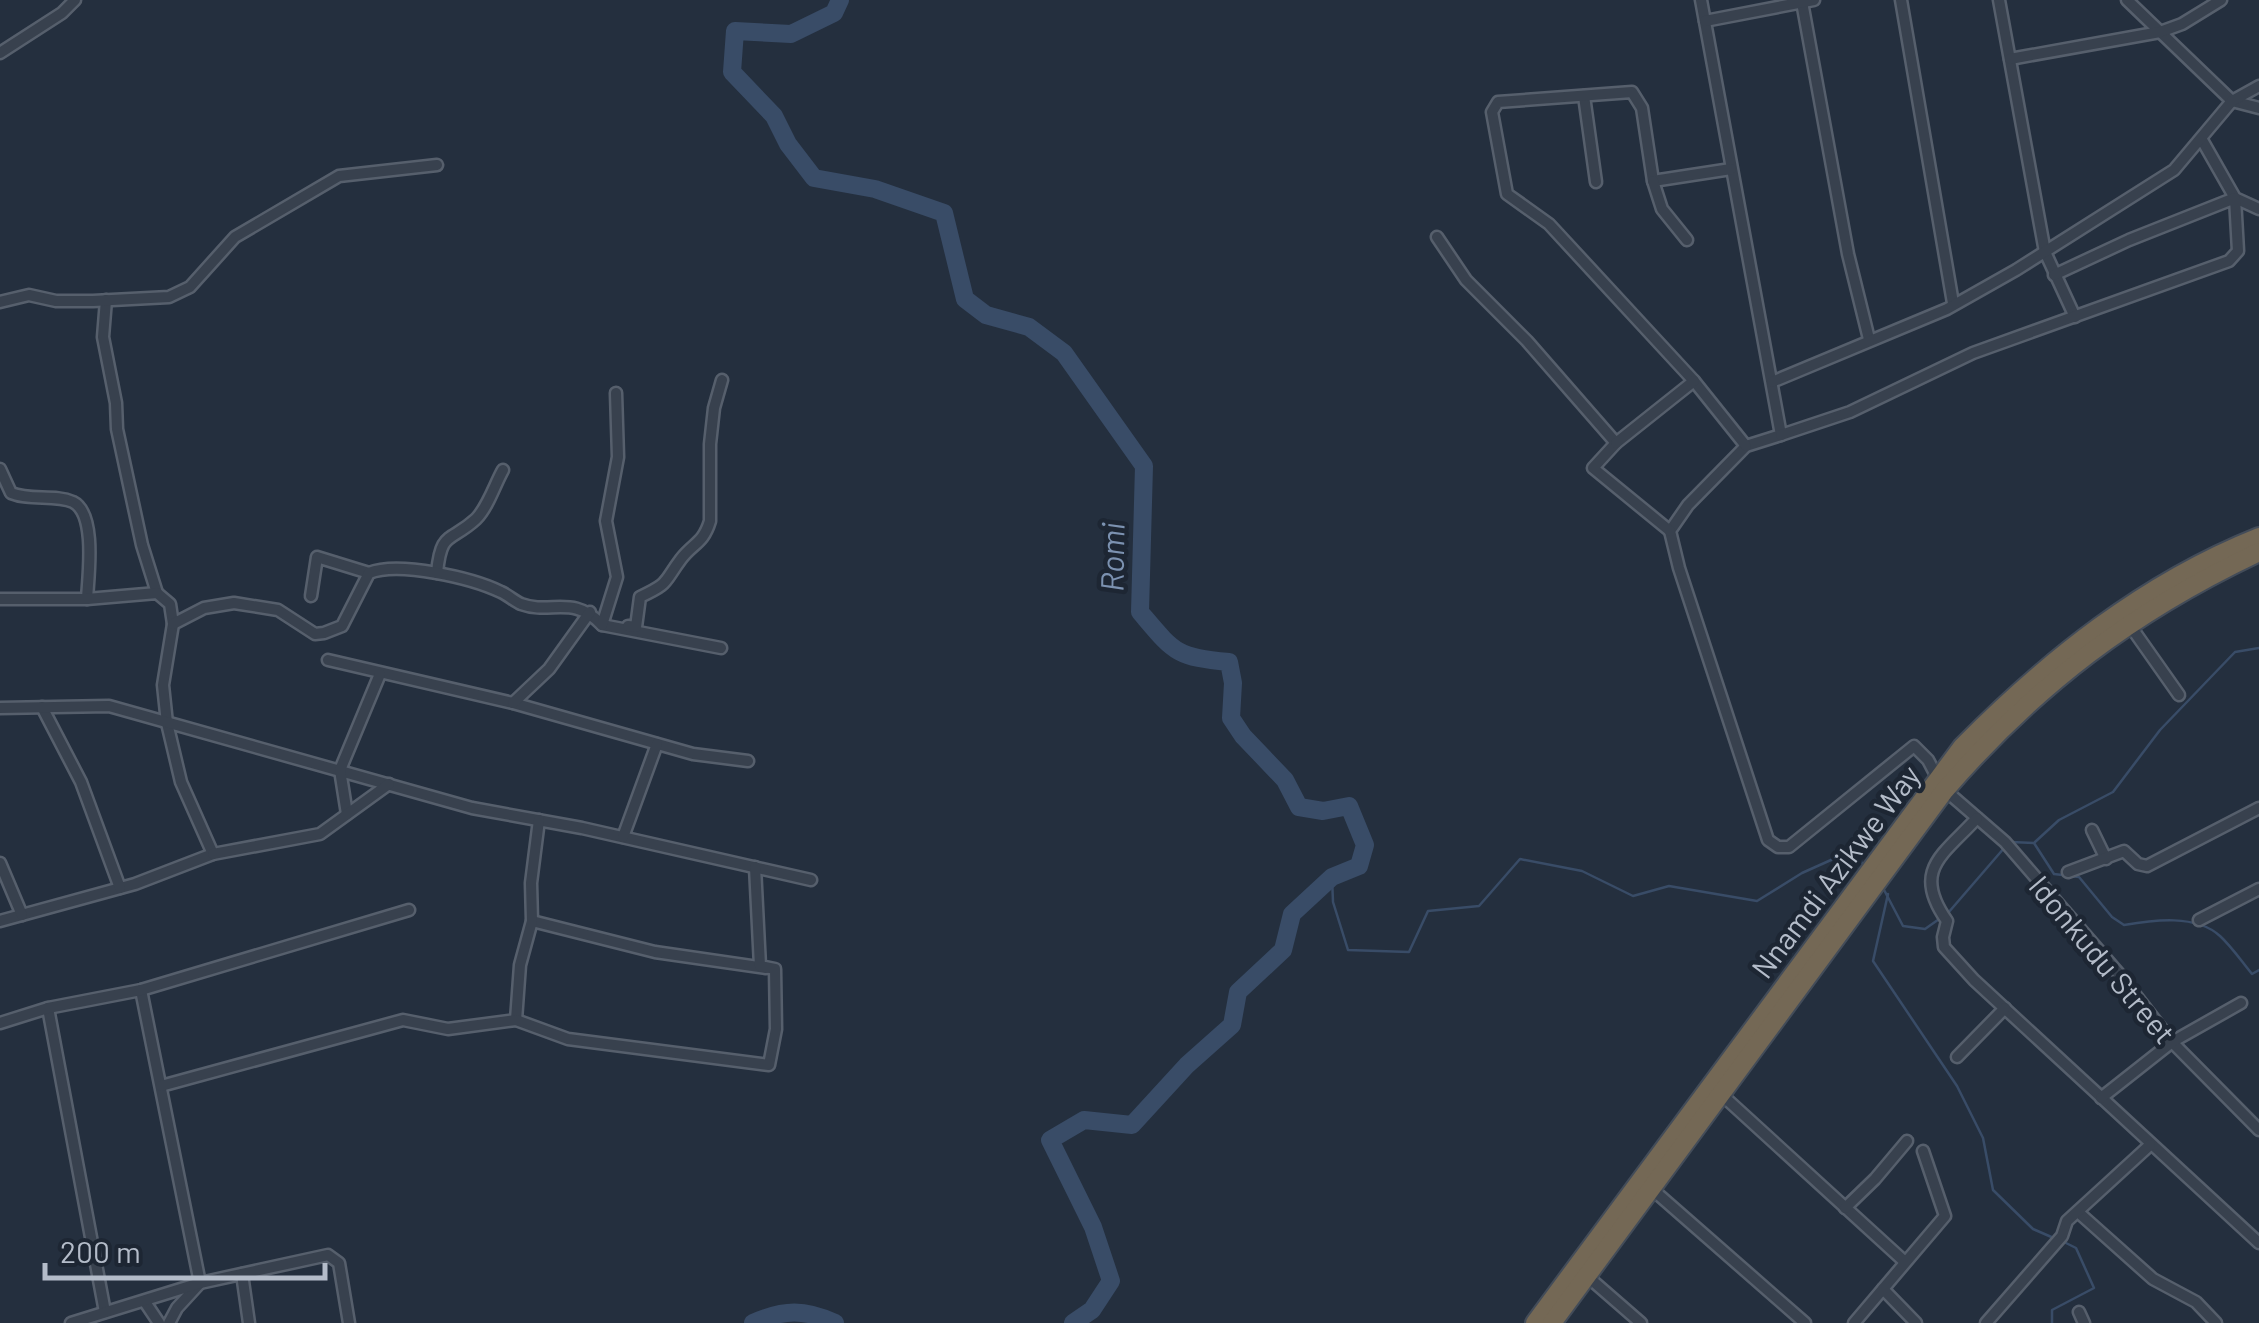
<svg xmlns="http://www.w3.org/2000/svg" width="2259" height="1323" viewBox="0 0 2259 1323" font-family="Barlow,sans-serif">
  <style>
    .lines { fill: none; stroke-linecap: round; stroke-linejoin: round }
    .stream { stroke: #394c67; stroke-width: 2.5 }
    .river { stroke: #394c67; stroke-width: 18 }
    .street-casing { stroke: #565f6c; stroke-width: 15 }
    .highway-casing { stroke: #434c59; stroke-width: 22 }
    .street { stroke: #38414e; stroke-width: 10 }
    .highway { stroke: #746855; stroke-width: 18 }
    .labels { text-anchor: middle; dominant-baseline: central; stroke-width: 9; stroke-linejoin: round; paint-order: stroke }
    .street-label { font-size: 30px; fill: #b4bcc9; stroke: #1d2633 }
    .water-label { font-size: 32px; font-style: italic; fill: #7c92b1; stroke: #1d2633 }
  </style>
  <rect width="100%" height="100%" fill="#242f3e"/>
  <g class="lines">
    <g class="stream">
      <path d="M2011,842L2034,843L2054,874L2079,877L2112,917L2124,925C2153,920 2196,914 2220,936C2232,947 2242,962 2252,974L2259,970"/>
      <path d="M2035,842L2059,820L2113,792L2160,730L2235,652L2259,648"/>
      <path d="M1332,877L1333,902L1348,950L1409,952L1428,911L1479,906L1520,859L1582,871L1633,896L1669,886L1757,901L1802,873L1851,851L1864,865"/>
      <path d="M1882,886L1903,926L1925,929L1942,917"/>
      <path d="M1888,894L1873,961L1957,1086L1983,1138L1993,1190L2033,1229L2056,1239"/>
      <path d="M1948,913L2005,847"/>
      <path d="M2052,1323V1310L2094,1288L2076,1248L2064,1242"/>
    </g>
    <g class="river">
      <path d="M840,0L834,13L791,34L735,31L732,72L774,116L788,144L814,178L875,189L944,213L965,299L986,315L1029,327L1064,353L1144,466L1140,612C1174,652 1175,657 1229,662L1233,683L1231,718L1243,736L1285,780L1299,807L1323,811L1349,806L1365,845L1359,866L1332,877L1292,914L1283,950L1238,992L1232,1025L1187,1065L1132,1125L1084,1120L1050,1140L1093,1227L1111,1281L1092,1310L1073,1323"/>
      <path d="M753,1323C784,1309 805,1309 835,1323"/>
    </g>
    <defs>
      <g id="street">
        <path d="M1701,0L1781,435L1746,446L1688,505L1670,531L1679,568L1768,840L1778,847H1789L1914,746L1928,760L1938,779"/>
        <path d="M1901,0L1953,303"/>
        <path d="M1999,0L2045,252L2075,317"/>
        <path d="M2127,0L2232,101L2259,108"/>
        <path d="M1802,2L1848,254L1869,339"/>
        <path d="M1705,21L1814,0"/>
        <path d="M0,53L62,13L75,0"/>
        <path d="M2010,59L2160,32L2182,24L2221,0"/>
        <path d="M1584,96L1596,182"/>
        <path d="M2202,140L2235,198L2259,209"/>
        <path d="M1731,169L1653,181L1642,108L1632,92L1498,102L1492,112L1507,194L1549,224L1694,381L1746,446"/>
        <path d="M1653,181L1662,209L1687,240"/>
        <path d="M1437,237L1466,280L1527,341L1616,443L1593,468L1670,531"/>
        <path d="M106,300L103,337L116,403L117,429L142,545L157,593"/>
        <path d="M0,302L29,295L56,301H93L169,297L190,287L235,237L339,176L437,165"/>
        <path d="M1772,382L1947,309L2016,270L2174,170L2232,101L2259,86"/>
        <path d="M1781,435L1850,412L1973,353L2229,261L2238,251L2235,198L2129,240L2054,275"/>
        <path d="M1616,443L1694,381"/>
        <path d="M0,469L11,493C30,501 55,494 73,502C97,514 88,578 87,599"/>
        <path d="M437,573C441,530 450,543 476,519C488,507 495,484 503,470"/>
        <path d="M311,596L317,557L369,573"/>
        <path d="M0,599H87L157,593L170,604L173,624L163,685L167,723L181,782L213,854L135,884L0,921"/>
        <path d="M173,624L204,608L234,603L278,610L315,634L324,633L342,626L369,573C399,561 472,578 501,592C508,595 514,601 521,604C551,615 573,594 602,625L721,648"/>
        <path d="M2129,624L2179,695"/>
        <path d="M602,625L617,577L606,521L618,457L616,393"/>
        <path d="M628,626L636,627L640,597C670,583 663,583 681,559C693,543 703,544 710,521V444L714,408L722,380"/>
        <path d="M328,660L513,703L693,754L748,761"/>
        <path d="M513,703L549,669L590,612"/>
        <path d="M42,707L81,782L120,888"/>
        <path d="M0,708L109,706L472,808L582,828L811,880"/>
        <path d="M1945,790L2005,842L2120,975L2172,1042L2259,1130"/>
        <path d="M347,814L340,770L380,674"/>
        <path d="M1977,818C1943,855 1911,870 1947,921L1943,937L1944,947L1974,980L2259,1243"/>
        <path d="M2092,830L2106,859"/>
        <path d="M623,837L657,744"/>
        <path d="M213,854L320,834L389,784"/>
        <path d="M0,863L22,915"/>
        <path d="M2068,872L2124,851L2138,864L2147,866L2259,808"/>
        <path d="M2199,920L2259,889"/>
        <path d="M532,921L655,952L766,968"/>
        <path d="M141,990L200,1283L177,1308L169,1323"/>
        <path d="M48,1008L105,1312"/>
        <path d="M516,1020L520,965L532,921L531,883L539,820"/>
        <path d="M0,1023L48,1008L141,990L409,910"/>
        <path d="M1957,1057L2005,1008"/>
        <path d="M161,1086L403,1020L448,1029L516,1020L568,1039L769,1065L776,1029L775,969L760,966L755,867"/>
        <path d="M1721,1094L1905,1262"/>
        <path d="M2101,1098L2172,1042L2241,1003"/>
        <path d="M1652,1189L1805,1323"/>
        <path d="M1845,1208L1875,1179L1907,1141"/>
        <path d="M2078,1212L2153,1279L2196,1302L2216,1323"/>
        <path d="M242,1274L249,1323"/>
        <path d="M1587,1276L1641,1323"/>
        <path d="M1883,1289L1916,1323"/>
        <path d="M145,1302L159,1323"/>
        <path d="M2079,1312L2084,1323"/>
        <path d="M71,1323L200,1283L328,1255L339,1263L349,1323"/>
        <path d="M1854,1323L1945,1216L1923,1151"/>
        <path d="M1986,1323L2062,1236L2067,1221L2150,1145"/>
      </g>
      <g id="highway">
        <path d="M1535,1323L1962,747C2048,660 2144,583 2259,537"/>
        <path d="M1552,1323L1945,790C2036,685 2132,612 2259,552"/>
      </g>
    </defs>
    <use href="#street" class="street-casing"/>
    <use href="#highway" class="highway-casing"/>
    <use href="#street" class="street"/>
    <use href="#highway" class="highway"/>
  </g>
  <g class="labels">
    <g class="street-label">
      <text transform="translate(1835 871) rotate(-53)">Nnamdi Azikwe Way</text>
      <text transform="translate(2103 959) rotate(50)">Idonkudu Street</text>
    </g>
    <g class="water-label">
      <text transform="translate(1111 557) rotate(-89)">Romi</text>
    </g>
  </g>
  <path d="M45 1263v15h280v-15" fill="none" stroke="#b4bcc9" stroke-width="5"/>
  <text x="60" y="1263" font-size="30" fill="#b4bcc9" stroke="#1d2633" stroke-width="8" paint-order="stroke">200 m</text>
</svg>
